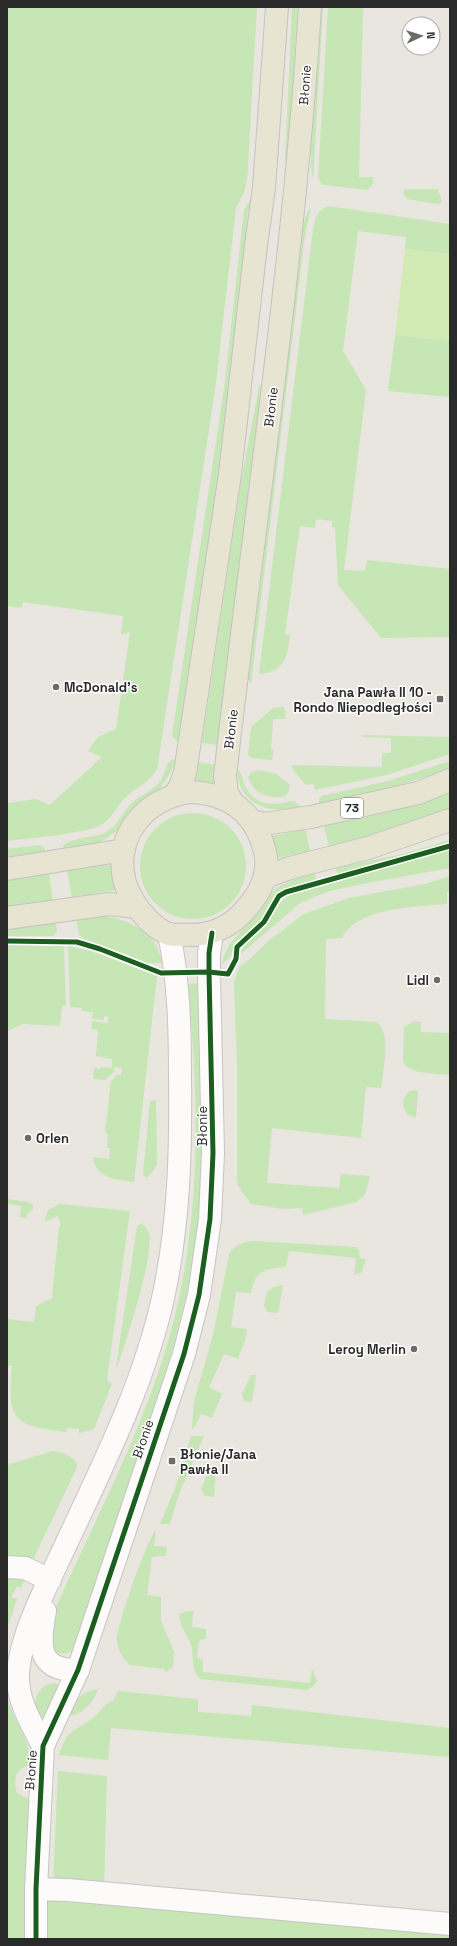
<svg xmlns="http://www.w3.org/2000/svg" width="457" height="1946" viewBox="0 0 457 1946" font-family="'Space Grotesk',sans-serif">
  <style>
    .green { fill: #c6e6b6 }
    .pitch { fill: #d2eab3 }
    .lines { fill: none; stroke-linecap: round; stroke-linejoin: round }
    .minor-casing { stroke: #c6c4c5; stroke-width: 24 }
    .major-casing { stroke: #c4c3c1; stroke-width: 24 }
    .minor { stroke: #fcfbfa; stroke-width: 22 }
    .major { stroke: #e8e4d2; stroke-width: 22 }
    .cycleway-casing { stroke: #fff; stroke-width: 8 }
    .cycleway { stroke: #1b5e20; stroke-width: 5 }
    .poi-dot { fill: #6d6b69; stroke: #fff; stroke-width: 1.5 }
    .labels { text-anchor: middle; dominant-baseline: central; stroke-width: 3; stroke-linejoin: round; paint-order: stroke }
    .shield { fill: #fff; stroke: #6a6a6a; stroke-width: 1 }
    .shield-label { font-size: 12px; font-weight: bold; fill: #2a2a2a }
    .street-label { font-size: 13px; fill: #2a2a2a; stroke: #fff }
    .poi-label { font-size: 13px; font-weight: bold; fill: #2a2a2a; stroke: #fff; text-anchor: start }
  </style>
  <rect width="100%" height="100%" fill="#e9e5df"/>
  <g class="green">
    <path d="M7,7H257L247,181L244,192L236,208L215,390L157,770C149,782 137,787 127,796C118,804 113,817 103,824C86,834 29,838 7,841V803L36,799L50,805L102,757L88,751L98,737L116,729L130,632L121,635L123,616L23,602L22,608L8,606L7,610Z"/>
    <path d="M292,7H297V23L288,163L286,164L285,160Z"/>
    <path d="M319,7H323L313,180L311,168V147Z"/>
    <path d="M328,7H363L359,177H372L373,179V184L367,190L324,185L321,184L318,177Z"/>
    <path d="M405,189H438L442,202L439,204L450,206L407,199L403,193Z"/>
    <path d="M255,193V199L248,211L221,464L179,741H177L172,736L225,381L244,210Z"/>
    <path d="M328,206L450,224V254L405,249L406,237L358,231L343,351L366,390L344,570L365,571L367,560L450,569V637L381,638L338,585L335,528L332,527V521L316,519L315,528L300,526L285,634L290,635C288,657 284,672 259,674L313,229C316,218 316,211 328,206Z"/>
    <path d="M311,207L305,235L251,684L248,679C263,552 281,425 295,298C297,279 299,219 311,207Z"/>
    <path d="M395,335L450,341V397L388,391Z"/>
    <path d="M259,386H261L258,418L217,745L202,743L241,482Z"/>
    <path d="M283,707L285,710V719H273L271,750H274L272,760L252,758L248,755L251,727L273,708Z"/>
    <path d="M362,735L450,737V754L387,775L315,790L314,784L306,785L293,770L292,765L382,767V753H391V738L362,737Z"/>
    <path d="M172,759L176,760C169,785 128,826 105,839C93,847 77,848 64,850L63,846C73,835 97,840 111,829C119,823 123,812 130,805C138,796 151,792 159,783C165,775 165,765 172,759Z"/>
    <path d="M450,761V769L374,793L319,803V799L322,796L388,781Z"/>
    <path d="M198,762L215,765L212,788L195,786Z"/>
    <path d="M237,769C242,772 243,780 245,786C257,808 273,805 294,801L301,807C271,816 237,804 237,769Z"/>
    <path d="M258,770L276,774L289,784C292,800 273,799 262,794C255,791 251,784 248,778L251,773Z"/>
    <path d="M450,793V809L381,833L329,847L324,826L389,812Z"/>
    <circle cx="193" cy="866" r="53"/>
    <path d="M305,829L310,851L274,859L268,837Z"/>
    <path d="M450,840V842L447,843L338,874L335,868L402,854Z"/>
    <path d="M39,845L45,848V852L7,857V849Z"/>
    <path d="M450,850V868L362,884L330,891L314,897L299,904L241,954C241,943 256,936 263,928C272,918 276,904 288,896Z"/>
    <path d="M112,865L116,890L72,897L67,870Z"/>
    <path d="M315,872L316,878L313,881L280,891L257,925L235,945L230,957L222,964C227,940 241,934 255,916C262,907 266,896 275,889C287,881 302,877 315,872Z"/>
    <path d="M49,873L53,901L7,907V879Z"/>
    <path d="M450,876V892H447V904C416,907 357,907 342,938L326,939L325,1019L376,1022C392,1030 383,1072 381,1088L366,1087L361,1138L272,1128L267,1183L339,1188L341,1174L370,1176L365,1195L356,1202L303,1215L302,1208L283,1209L251,1204L238,1186L237,1180V1065L234,983L239,967L250,959L267,942L304,914L349,898L425,884Z"/>
    <path d="M101,916C128,918 158,933 162,963H147L83,938L79,935L76,919Z"/>
    <path d="M55,921L57,931L53,936H7V928Z"/>
    <path d="M7,945L64,946L66,1006H62L60,1026L23,1024L7,1031Z"/>
    <path d="M68,946L91,951L157,976L134,1182C117,1180 96,1179 93,1157L109,1159L110,1148H107L108,1134L105,1133L111,1081L117,1075H121L122,1068L114,1067V1072L105,1080L93,1079L94,1068L100,1069L101,1067L112,1068V1059L96,1056L98,1030L91,1029L92,1021L108,1023V1017L104,1016V1020L92,1019L93,1012L82,1011V1008L70,1007Z"/>
    <path d="M199,983C201,1072 209,1167 194,1255C183,1324 160,1391 138,1457C117,1521 95,1586 74,1650C67,1655 58,1655 53,1649L50,1626L53,1614C93,1523 142,1434 169,1338C202,1222 199,1103 188,984Z"/>
    <path d="M414,1021L421,1022V1032L450,1033V1075C436,1073 411,1075 403,1062L404,1027Z"/>
    <path d="M413,1090L418,1091L416,1118L407,1114L403,1106C403,1098 405,1093 413,1090Z"/>
    <path d="M156,1100L157,1164L152,1173L146,1178L143,1174L150,1101Z"/>
    <path d="M7,1199L29,1202L33,1205V1209L27,1214V1218L20,1217L21,1206L7,1204Z"/>
    <path d="M60,1204L130,1211L107,1380L112,1384L94,1429L79,1433V1429L67,1428L66,1432C13,1426 7,1420 12,1366H7V1319L34,1322L36,1306L52,1298L59,1227L61,1226L58,1216L44,1222L48,1210Z"/>
    <path d="M142,1223C144,1226 147,1229 149,1233C155,1255 125,1343 117,1368L116,1367L137,1226Z"/>
    <path d="M252,1241L356,1247L359,1250L360,1258L366,1259L362,1272L354,1275L356,1258L289,1251L286,1267C266,1268 254,1272 251,1293L236,1292L231,1327L247,1329L245,1340L238,1359L224,1354L209,1387L222,1394L212,1418L201,1414L195,1427L192,1428L194,1401L213,1335L229,1254C233,1245 243,1243 252,1241Z"/>
    <path d="M283,1285L278,1313L267,1312L264,1305L267,1292L274,1287Z"/>
    <path d="M251,1375H256L252,1402L244,1401L242,1394Z"/>
    <path d="M191,1436H204L179,1494L170,1524H160L176,1486Z"/>
    <path d="M53,1451C64,1452 71,1455 77,1464V1467L32,1562L7,1560V1465Z"/>
    <path d="M216,1468L214,1497L205,1496L201,1489L209,1470Z"/>
    <path d="M156,1530L154,1546L167,1547L166,1556L152,1557L147,1595L161,1597V1621L174,1652L173,1667L166,1672L164,1669L130,1665C123,1659 117,1648 117,1639C117,1626 147,1539 156,1530Z"/>
    <path d="M7,1573H27L21,1588L17,1586L11,1597L17,1599L7,1629Z"/>
    <path d="M187,1611H193L192,1627L206,1629V1638L199,1641L197,1657L203,1660V1672L310,1683L312,1669L317,1681C314,1686 312,1688 306,1690L200,1679C191,1671 194,1660 192,1649C190,1637 179,1627 179,1614Z"/>
    <path d="M55,1683L59,1686L45,1717H42C28,1706 37,1684 55,1683Z"/>
    <path d="M98,1689C95,1700 81,1717 68,1715C74,1700 81,1692 98,1689Z"/>
    <path d="M118,1691L195,1699L198,1701V1712L251,1716L252,1705L450,1728V1757L111,1728L108,1760L59,1755C67,1728 75,1732 94,1717C102,1711 104,1703 113,1701Z"/>
    <path d="M7,1697C14,1724 30,1736 31,1766C15,1767 13,1779 17,1793L29,1799L31,1803L29,1939H7Z"/>
    <path d="M58,1771L107,1776L104,1889L53,1884Z"/>
    <path d="M51,1895L450,1927V1939H39L43,1904Z"/>
  </g>
  <path class="pitch" d="M405,249L450,254V341L395,335Z"/>
  <g class="lines">
    <defs>
      <g id="minor">
        <path d="M7,1567L25,1568L50,1580"/>
        <path d="M45,1611C39,1644 36,1671 78,1670"/>
        <path d="M43,1746C32,1724 17,1701 18,1675C19,1636 52,1575 68,1540C105,1461 144,1383 163,1298C179,1225 181,1152 180,1078C180,1029 179,981 169,934"/>
        <path d="M36,1889L68,1890L450,1924"/>
        <path d="M36,1939V1889L43,1746L78,1670L184,1354L199,1295L210,1219L213,1153L209,972V953L212,933"/>
      </g>
      <g id="major">
        <path d="M189,792C229,793 256,813 265,852C270,874 260,893 246,909C232,926 212,935 191,935C184,934 175,936 169,934C156,930 141,914 134,902C131,896 127,889 125,883C113,836 144,800 189,792Z"/>
        <path d="M174,795L180,787L185,773L230,474L256,245L264,188L277,7"/>
        <path d="M234,804L227,794L225,776C254,520 294,265 310,7"/>
        <path d="M252,821L264,824L311,817L418,793L450,780"/>
        <path d="M7,869L124,850"/>
        <path d="M265,877L290,868L368,848L450,820"/>
        <path d="M7,918L109,904L137,907"/>
      </g>
    </defs>
    <use href="#minor" class="minor-casing"/>
    <use href="#major" class="major-casing"/>
    <use href="#minor" class="minor"/>
    <use href="#major" class="major"/>
    <defs>
      <g id="cycleway">
        <path d="M7,941L77,942L100,949L161,973L209,972L228,974L236,959L237,947L264,922L279,896L286,892L450,846"/>
        <path d="M36,1939V1889L43,1746L78,1670L184,1354L199,1295L210,1219L213,1153L209,972V953L212,933"/>
      </g>
    </defs>
    <use href="#cycleway" class="cycleway-casing"/>
    <use href="#cycleway" class="cycleway"/>
  </g>
  <g class="poi-dot">
    <circle cx="56" cy="687" r="4"/>
    <rect x="436" y="695" width="8" height="8" rx="2"/>
    <circle cx="437" cy="980" r="4"/>
    <circle cx="28" cy="1138" r="4"/>
    <circle cx="414" cy="1349" r="4"/>
    <rect x="168" y="1457" width="8" height="8" rx="2"/>
  </g>
  <g class="labels">
    <rect class="shield" x="341" y="798" width="22" height="20" rx="3"/>
    <g class="shield-label">
      <text x="352" y="808">73</text>
    </g>
    <g class="street-label">
      <text transform="translate(305 85) rotate(-86)">Błonie</text>
      <text transform="translate(271 407) rotate(-83)">Błonie</text>
      <text transform="translate(231 729) rotate(-83)">Błonie</text>
      <text transform="translate(202 1126) rotate(-90)">Błonie</text>
      <text transform="translate(143 1439) rotate(-71)">Błonie</text>
      <text transform="translate(31 1770) rotate(-86)">Błonie</text>
    </g>
    <g class="poi-label">
      <text x="64" y="687">McDonald's</text>
      <text x="432" y="692" text-anchor="end">Jana Pawła II 10 -<tspan x="432" dy="15">Rondo Niepodległości</tspan></text>
      <text x="429" y="980" text-anchor="end">Lidl</text>
      <text x="36" y="1138">Orlen</text>
      <text x="406" y="1349" text-anchor="end">Leroy Merlin</text>
      <text x="180" y="1454">Błonie/Jana<tspan x="180" dy="15">Pawła II</tspan></text>
    </g>
  </g>
  <rect width="457" height="1946" fill="none" stroke="#2a2a2a" stroke-width="16"/>
  <g transform="translate(421 36) rotate(86)"><circle r="19" fill="#ffffff" stroke="#aaaaaa"/>
  <path d="M0-3L7 15L0 10L-7 15Z" fill="#6d6b69"/>
  <text y="-6" font-size="11" font-weight="bold" text-anchor="middle" fill="#2a2a2a">N</text>
  </g>
</svg>
